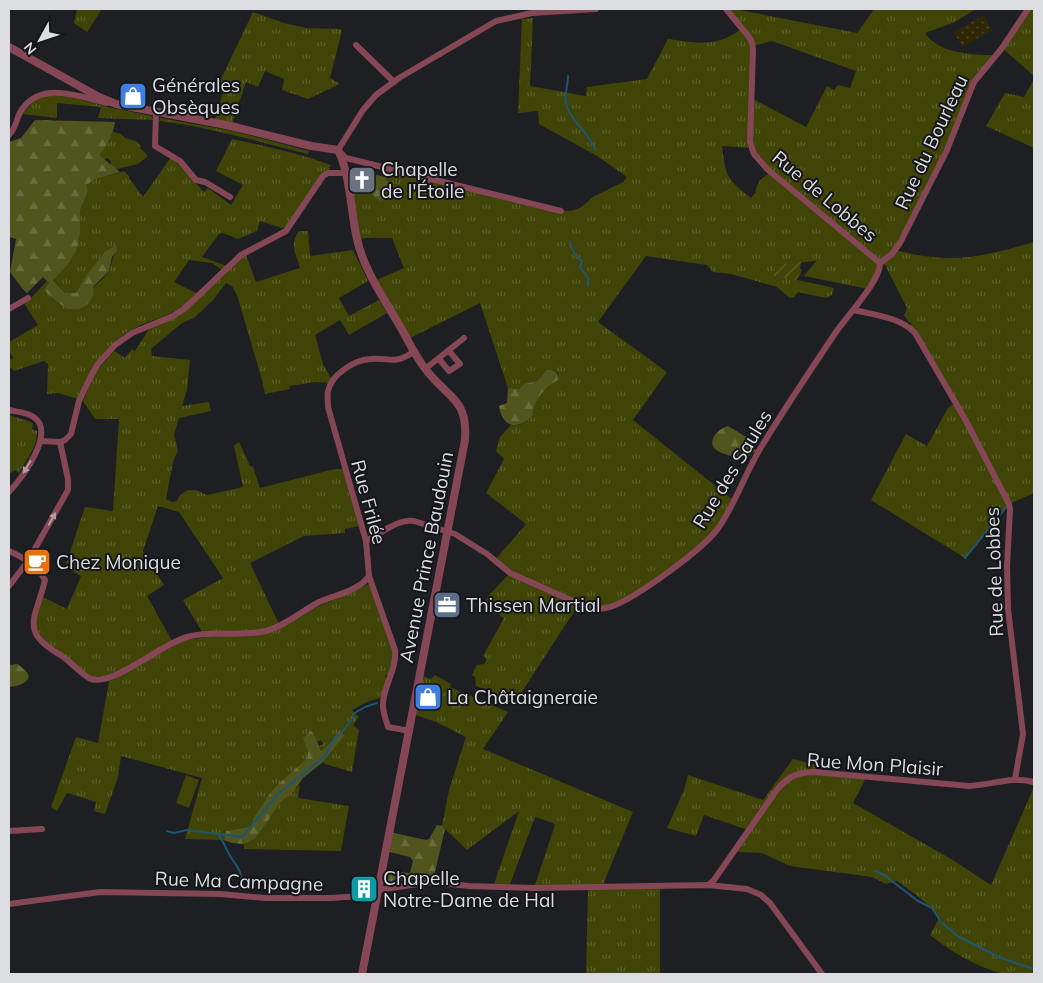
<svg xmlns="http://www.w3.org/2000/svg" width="1043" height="983" viewBox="0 0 1043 983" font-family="Mulish,sans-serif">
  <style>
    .grass { fill: url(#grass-tufts); fill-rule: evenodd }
    .forest { fill: url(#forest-firs) }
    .sand { fill: url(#sand-dots) }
    .garden { fill: url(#garden-furrows) }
    .pitch { fill: #404406 }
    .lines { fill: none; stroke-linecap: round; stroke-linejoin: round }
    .stream { stroke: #1e5575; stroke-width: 2 }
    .minor { stroke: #854755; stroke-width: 6 }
    .tertiary { stroke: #854755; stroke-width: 8 }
    .oneway { fill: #b49aa1 }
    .labels { text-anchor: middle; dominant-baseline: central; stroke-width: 4; stroke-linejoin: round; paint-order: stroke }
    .poi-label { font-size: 19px; fill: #dbdde0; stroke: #14161a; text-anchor: start }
    .street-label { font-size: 19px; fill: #dbdde0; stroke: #14161a }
  </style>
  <defs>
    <pattern id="grass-tufts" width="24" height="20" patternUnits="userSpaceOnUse" patternTransform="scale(1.25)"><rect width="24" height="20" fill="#404406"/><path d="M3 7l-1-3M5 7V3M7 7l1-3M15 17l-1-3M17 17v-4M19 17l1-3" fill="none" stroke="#5b5f2a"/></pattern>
    <pattern id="forest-firs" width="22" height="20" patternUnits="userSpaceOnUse" patternTransform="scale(1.25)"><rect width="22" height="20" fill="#50551e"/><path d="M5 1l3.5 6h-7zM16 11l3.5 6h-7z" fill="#696d3e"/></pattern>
    <pattern id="sand-dots" width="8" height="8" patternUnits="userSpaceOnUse" patternTransform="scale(1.25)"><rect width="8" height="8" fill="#2e2605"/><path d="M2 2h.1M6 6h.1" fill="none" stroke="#4c4529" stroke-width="1.8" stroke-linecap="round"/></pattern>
    <pattern id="garden-furrows" width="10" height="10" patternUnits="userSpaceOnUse" patternTransform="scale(1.25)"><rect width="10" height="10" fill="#404406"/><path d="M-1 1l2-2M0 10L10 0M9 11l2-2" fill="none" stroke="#5b5f2a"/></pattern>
  </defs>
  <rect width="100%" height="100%" fill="#1d1f23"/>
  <g class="grass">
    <path d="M77,9H102L87,32L74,23Z"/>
    <path d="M727,9H734L857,33L874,9H976L955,22L925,33C939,54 973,55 996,55L979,74L954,134L896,250C950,265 982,257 1034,242V493L1009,504L965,558L871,500L906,434L927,446L948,408L955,403L910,327L912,324L908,321L904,315L907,308L885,265L880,264L868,289L804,276L816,261L775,265L793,279L834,288L832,295L826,298L798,292L794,297L790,298L777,287L731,274L713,272L707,265L646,256L598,322L667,372L633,420L733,500L720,527L665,574L608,608L579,604L514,704L476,686L475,677L472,675L477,665L484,664L487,659L483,656L504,618L483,604L490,594L510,573L495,560L526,524L486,493L504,459L496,451L500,437L511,425C521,426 527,422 533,415C531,401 548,385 559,378L558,373L553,370L543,374L537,381L524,384L519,389L508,388L480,303L408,339L374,281L404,268L392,238H365L357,240L348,189L370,192L375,198L387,183L386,168L561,211H570L580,208L593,197L623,182L627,177L597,156L539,124L538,111L518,113L522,19L533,18L530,86L586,96L587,87L647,79L668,39C696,43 718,48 742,28ZM772,41L856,71L850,88L838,85L834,90L827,86L806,127L751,98L752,46ZM722,146L751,148L768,174L760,180L755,191L756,192L751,198C726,178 726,177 722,146Z"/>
    <path d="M1028,9H1034V76L1002,48Z"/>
    <path d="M253,12L284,23L306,28L340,29L342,31L330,78L340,84L308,99L282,90L284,79L265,71L258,87L246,82L231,126L214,123L225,86L219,83Z"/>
    <path d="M1034,79V148L986,126L1005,93L1024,97Z"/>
    <path d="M49,95L71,97L108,107L152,116L153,120L98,118L101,107L57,103V118L22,114L35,100Z"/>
    <path d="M160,118L233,131L309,151L308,154C258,142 210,127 159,121Z"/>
    <path d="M113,132L121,134L125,138L136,141L141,146L140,148L148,156L138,164L116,169L111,165V161L107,158L104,160L98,155L109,142Z"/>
    <path d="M232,139C265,146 298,153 331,165L328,172L286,227L282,228L260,221L257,231L238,239L223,233L219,234L202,257L227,266L222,270L212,263L189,260L174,282L198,294C190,300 182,308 173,312C157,320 139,324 124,334C102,350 88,374 78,399L58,393L47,394L48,364L44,361L14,371L9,366V360L13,358L9,350V342L38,325L24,303L30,299L47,281L49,283L45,290L63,306C78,297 98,288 108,272C112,266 112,257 116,250L85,277L76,293H65L53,279L66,267L80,234V211L88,191L87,185L93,180L124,171L129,176V178L143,197L171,157L204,192L208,188L231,205L243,185L216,171Z"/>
    <path d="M299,231H308L310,256L353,250L368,281L339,298L349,316L379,300L387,313L349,335L340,320L315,335L323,364L332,380L330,383L315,382L289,386L290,389L265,394L262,380L237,295L232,286L226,283L213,300L194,318L182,323L151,349L152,356L190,360L187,390L182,406L209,402L211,411L179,418L174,435L178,450L173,462L166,499L172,502L177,501L180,495L188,490H196L207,495L243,487L234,446L239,442L250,466L253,467L260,488L335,469H343L359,526L345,529V533L304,536L250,563L279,624L259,631L201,634V630L183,600L223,578L179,512L158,506L143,551L164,585L147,596L172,641L111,676L91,677C75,665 30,639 35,615C37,609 41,603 43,597L67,609L81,576L65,567L85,507L113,511L119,419H95L83,401L95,373L114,351L125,358L132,349L135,351L151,326C193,318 213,277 246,255L256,282L300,268C296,253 289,245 299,231Z"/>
    <path d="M9,415L31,422L33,424L32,429L37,431C38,445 26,461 19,473L15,470L11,473L9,472Z"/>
    <path d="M369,584L392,648L393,659L388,676L385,675L387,680L382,697L367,702L352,710L359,717L353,725L359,730L352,772L325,764L323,762L345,735L332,739L327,748L321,751L319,746L323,744L321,740L317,742L313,732L304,738L308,752L307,758L273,789L253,826L226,831L224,840L185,839L202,778L121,756L118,777L105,814L94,811L96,802L67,793L57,811L51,807L76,737L98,743L109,681L185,640L281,628L317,607Z"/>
    <path d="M420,675L431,679L435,675L451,684L450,687L508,712L483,749L633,812L602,887L660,885V974H586L588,888H534L555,825L553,823L535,817L509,887H493L519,811L467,850L442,826L449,790L466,737L436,722L413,714Z"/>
    <path d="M793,759L817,765L815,771L867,776L853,803L951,859L991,885L1034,787V974C1024,974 1012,976 1003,974C977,967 951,952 930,935L939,918C929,903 912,892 897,881L886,884L872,877L790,866L762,853L739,852L735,850L748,830L704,815L696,836L667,828L684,790L688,775L763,800Z"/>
    <path d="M300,785L298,798L349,806L341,851L244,849V844L256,838L281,802Z"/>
  </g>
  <g class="forest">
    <path d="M35,120L115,122C113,135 108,145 99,155L120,172L93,180L87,185L88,191L80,211V234L76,251L66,267L53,280L65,293H76L85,277L105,252L116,245L117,250L112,257L109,271L93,287L94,294C92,297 89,304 85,306C69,317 55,299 44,290L49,283L43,277L27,293L22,288L10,272L16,239L9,237V142L21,138Z"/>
    <path d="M372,174L386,177L387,182L389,183L385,199L381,201L375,198L370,192Z"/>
    <path d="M547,370C554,370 557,371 559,378L557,381C546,385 532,403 533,415C520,430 502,429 499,406L507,403L508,388L519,389L524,384L537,381Z"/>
    <path d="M728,426L753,441L756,451L744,459C736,456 727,456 720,452C704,445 716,429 728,426Z"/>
    <path d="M18,664C21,667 26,670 28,674C32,683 14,687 9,687V665Z"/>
    <path d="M311,731L313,732L321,751C329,747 332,738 339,732L345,735L323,762L303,778L294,791L281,802L256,838L244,844L232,843L224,840L226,831L253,826V819L273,789L307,758L308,752L303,738Z"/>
    <path d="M437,825L443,826L445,829L434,876L433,878L382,883L384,871L410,873L413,861L410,857L386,851L389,834L394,833L426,840L429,839Z"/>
  </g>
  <path class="sand" d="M984,15L992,30L962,47L954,32Z"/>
  <path class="garden" d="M801,262L800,269H802L801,273L796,280L774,276L775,265Z"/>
  <path class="pitch" d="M186,775L199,780L189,808L176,803Z"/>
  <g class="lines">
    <g class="stream">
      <path d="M568,76C568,87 563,96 567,107C571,121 589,133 595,149"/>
      <path d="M570,242C571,251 577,258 582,261L580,267L588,278V286"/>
      <path d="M965,558L1007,506"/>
      <path d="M167,831L174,833L187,830L242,837L278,794L325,756L334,739L342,732L353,718V714L365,707L377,703"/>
      <path d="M219,835C223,841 225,847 229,854C236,867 245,871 239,888"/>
      <path d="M875,871L884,875L918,901L932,908L941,922L959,937L1001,958L1034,969"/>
    </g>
    <g class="minor">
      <path d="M726,9L749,37L752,42L753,50L750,142L754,154L767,169L880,263"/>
      <path d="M356,45L394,82"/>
      <path d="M156,113L155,146L180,161L196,180L205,182L230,197"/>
      <path d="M9,135C17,128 16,116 23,108C43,81 80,97 107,103"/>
      <path d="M561,211L346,158L338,150L363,110L376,95L399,78L496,21L532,13L596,9"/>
      <path d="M880,263L892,254L900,243L947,150L974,82L1002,48L1028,9"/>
      <path d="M9,309L28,298"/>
      <path d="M854,310C874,315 900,317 915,333L965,419L1009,504L1010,509L1007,566L1008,609L1023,734L1015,779"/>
      <path d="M439,359L449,371L460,364L449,351"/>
      <path d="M425,369L464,338"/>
      <path d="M9,410C17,412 28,412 35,418C55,434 22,478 9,492"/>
      <path d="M41,441L60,442L65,440L71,434L79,401L91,376L98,364L115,345L132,333L173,316L184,309L241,255L286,231L323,176L328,173H344"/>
      <path d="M366,541C380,534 399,518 414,521L455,534L487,554L510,573L584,606C593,609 601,610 610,607C635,599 705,548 719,527C735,504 745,474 760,449C784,409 810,371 836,332C846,317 881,280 880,263"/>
      <path d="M9,551C23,557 38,566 45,580C36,619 18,631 62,656C71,662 84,677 91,679C114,686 161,644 187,637C213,630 240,637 266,631C285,626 302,611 319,602C335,595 359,591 369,576"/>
      <path d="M9,586L28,561L68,490V479L60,442"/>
      <path d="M410,731L388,727C386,719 382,711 383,703C384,685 397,669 395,650L369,576L366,541L328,407C328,402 327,396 328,391C331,375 354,360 370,359C392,357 393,366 415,351"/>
      <path d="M9,831L42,829"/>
      <path d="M708,885L714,880L776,791C787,777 797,772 815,772L969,786C992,785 1012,776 1034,782"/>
      <path d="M378,890L431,882L469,886L534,888L708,885L747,889L761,895L770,903L822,974"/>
      <path d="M9,904L100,892L220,894L265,898H331L377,895"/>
    </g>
    <path class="tertiary" d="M9,47L99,97L116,104L231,126L311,146L338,150C350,173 351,213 357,239C364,271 385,300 401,328C409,342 416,358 427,371C449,399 468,399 465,440L362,974"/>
  </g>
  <defs><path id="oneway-solid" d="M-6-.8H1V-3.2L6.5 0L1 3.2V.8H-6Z" transform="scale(1.25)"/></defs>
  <g class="oneway">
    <use href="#oneway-solid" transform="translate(27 467) rotate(121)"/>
    <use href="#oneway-solid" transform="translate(52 519) rotate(-61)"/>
  </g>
  <defs>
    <symbol id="shop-square" viewBox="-11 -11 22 22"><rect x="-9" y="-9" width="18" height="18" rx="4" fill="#3f7fe0" stroke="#14161a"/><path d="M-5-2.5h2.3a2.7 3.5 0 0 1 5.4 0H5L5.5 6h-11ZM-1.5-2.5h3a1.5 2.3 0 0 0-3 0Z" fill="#fff"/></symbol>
    <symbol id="church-square" viewBox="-11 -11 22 22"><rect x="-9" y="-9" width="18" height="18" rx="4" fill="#6b7280" stroke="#14161a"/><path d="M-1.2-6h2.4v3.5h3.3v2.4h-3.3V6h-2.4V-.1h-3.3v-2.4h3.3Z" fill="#fff"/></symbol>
    <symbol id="cafe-square" viewBox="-11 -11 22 22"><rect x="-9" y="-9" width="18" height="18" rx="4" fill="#e8710a" stroke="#14161a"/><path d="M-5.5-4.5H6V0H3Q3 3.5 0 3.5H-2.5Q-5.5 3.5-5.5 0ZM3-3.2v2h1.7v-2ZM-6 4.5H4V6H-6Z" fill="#fff"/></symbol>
    <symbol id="office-square" viewBox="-11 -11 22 22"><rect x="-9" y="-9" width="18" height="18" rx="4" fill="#5c6f8a" stroke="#14161a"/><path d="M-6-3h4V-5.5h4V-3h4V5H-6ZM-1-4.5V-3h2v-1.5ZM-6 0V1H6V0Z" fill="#fff"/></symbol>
    <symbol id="building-square" viewBox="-11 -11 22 22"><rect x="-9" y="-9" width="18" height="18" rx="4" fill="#0f9aa8" stroke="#14161a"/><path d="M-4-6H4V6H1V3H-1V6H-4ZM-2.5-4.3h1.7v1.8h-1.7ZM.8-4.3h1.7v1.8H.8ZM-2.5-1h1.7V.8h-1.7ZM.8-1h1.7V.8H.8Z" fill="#fff"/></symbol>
  </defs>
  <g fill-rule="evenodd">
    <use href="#shop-square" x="117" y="80" width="32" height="32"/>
    <use href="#church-square" x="346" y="164" width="32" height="32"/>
    <use href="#cafe-square" x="21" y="546" width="32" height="32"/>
    <use href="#office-square" x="431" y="589" width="32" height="32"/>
    <use href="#shop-square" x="412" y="681" width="32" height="32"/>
    <use href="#building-square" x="348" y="873" width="32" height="32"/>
  </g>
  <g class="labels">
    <g class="poi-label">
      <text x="152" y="85">Générales<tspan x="152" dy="22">Obsèques</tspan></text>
      <text x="381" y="169">Chapelle<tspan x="381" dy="22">de l'Étoile</tspan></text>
      <text x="56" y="562">Chez Monique</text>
      <text x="466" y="605">Thissen Martial</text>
      <text x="447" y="697">La Châtaigneraie</text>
      <text x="383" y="878">Chapelle<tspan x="383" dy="22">Notre-Dame de Hal</tspan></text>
    </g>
    <g class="street-label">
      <text transform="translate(931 142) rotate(-65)">Rue du Bourleau</text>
      <text transform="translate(825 196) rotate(40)">Rue de Lobbes</text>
      <text transform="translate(732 469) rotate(-59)">Rue des Saules</text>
      <text transform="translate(369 502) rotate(75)">Rue Frilée</text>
      <text transform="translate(426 557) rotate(-79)">Avenue Prince Baudouin</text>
      <text transform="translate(994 572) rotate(-92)">Rue de Lobbes</text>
      <text transform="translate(875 764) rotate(4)">Rue Mon Plaisir</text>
      <text transform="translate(239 881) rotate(2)">Rue Ma Campagne</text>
    </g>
  </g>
  <rect width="1043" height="983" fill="none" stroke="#dbdde0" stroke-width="20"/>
  <g transform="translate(40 40) rotate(230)" stroke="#14161a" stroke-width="4" paint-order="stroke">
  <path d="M0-4L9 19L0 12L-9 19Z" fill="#dbdde0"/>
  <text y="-8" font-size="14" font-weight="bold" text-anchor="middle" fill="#dbdde0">N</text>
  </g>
</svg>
